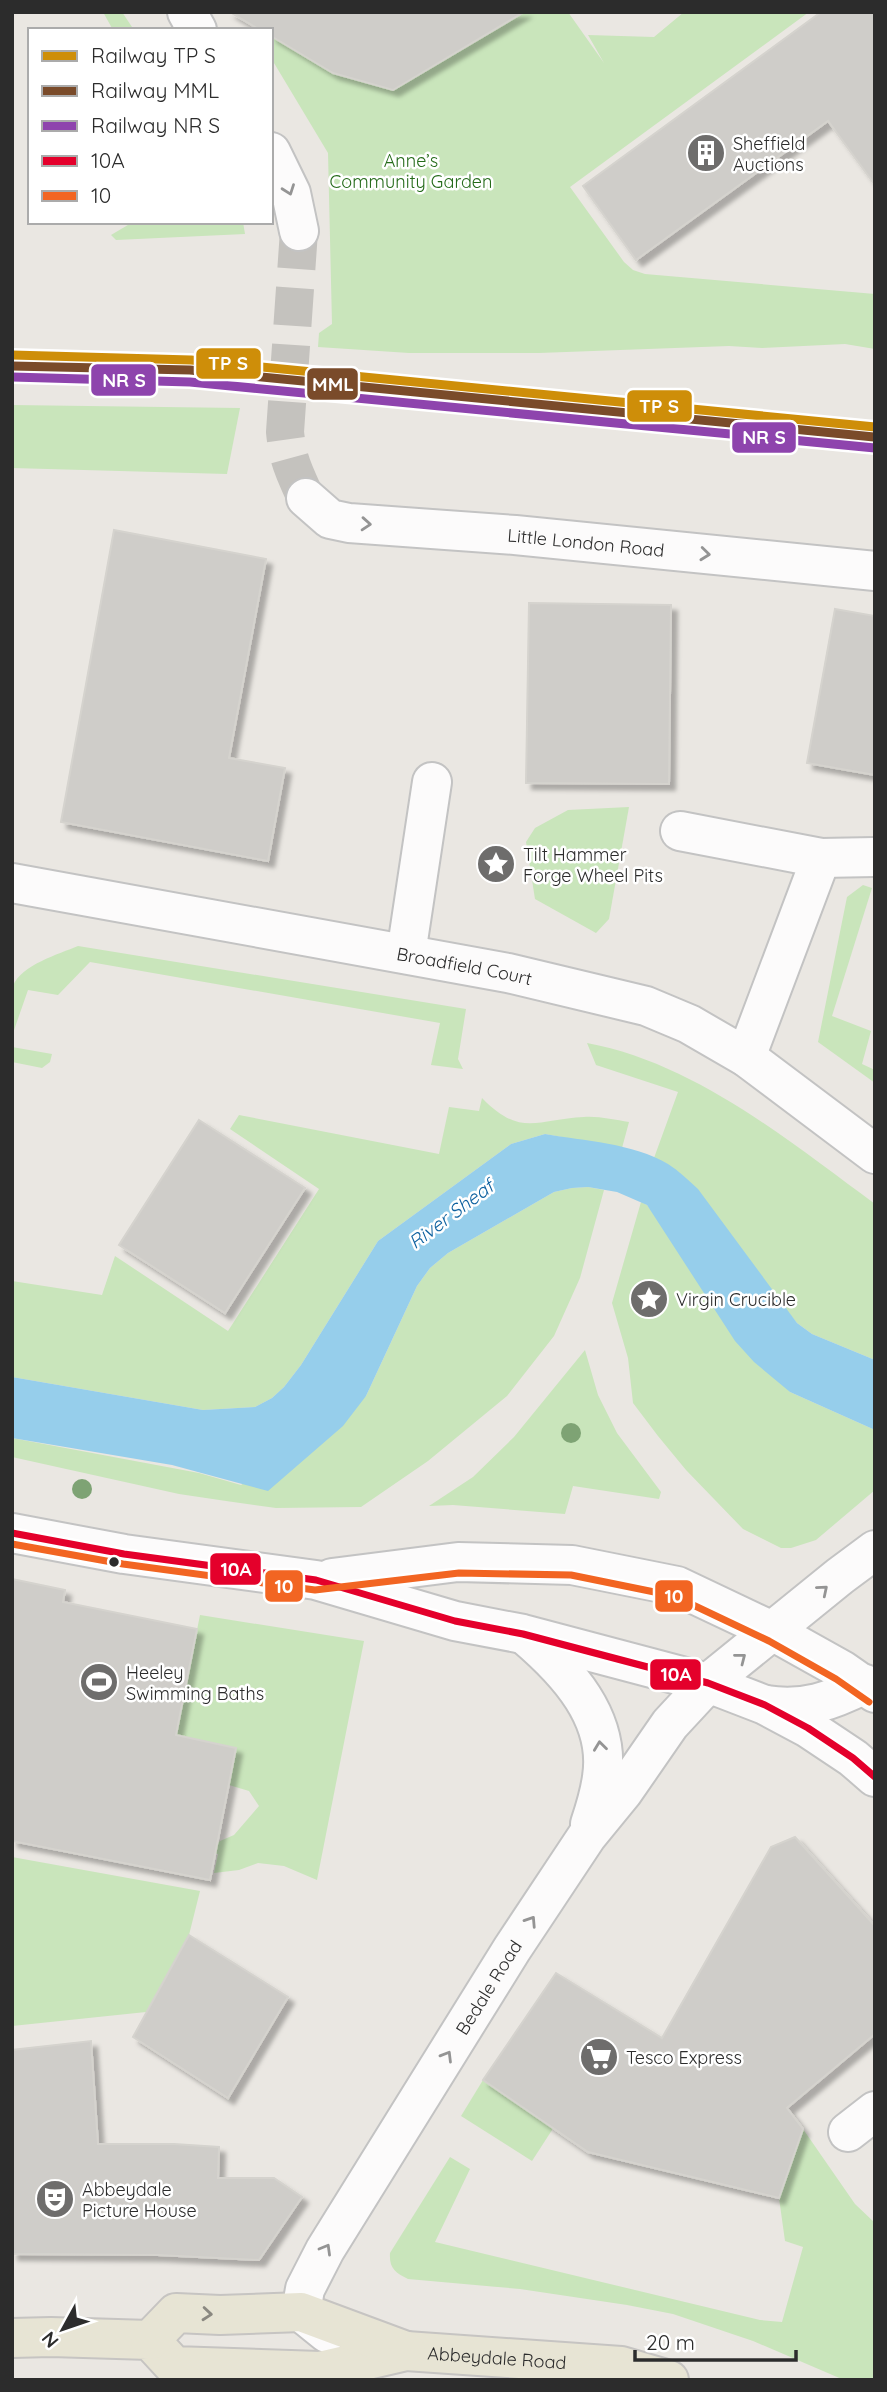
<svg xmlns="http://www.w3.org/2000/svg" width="887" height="2392" viewBox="0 0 887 2392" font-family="Quicksand,sans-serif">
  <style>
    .green { fill: #c9e5bb }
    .water { fill: #96ceeb }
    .building { fill: #cfcdc9; stroke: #d5d3ce; stroke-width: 2; filter: url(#shadow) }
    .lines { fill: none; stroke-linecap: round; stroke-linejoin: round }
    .minor-tunnel { stroke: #c4c2be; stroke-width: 38; stroke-dasharray: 38 19; stroke-linecap: butt }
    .minor-casing { stroke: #c3c3c3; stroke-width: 42 }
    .major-casing { stroke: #c6c4c2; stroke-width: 42 }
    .minor { stroke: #fcfbfb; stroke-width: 38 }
    .major { stroke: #e7e4d4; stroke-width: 38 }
    .bus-1-casing { stroke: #fff; stroke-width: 12 }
    .bus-2-casing { stroke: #fff; stroke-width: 12 }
    .bus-1 { stroke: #e4002b; stroke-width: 7 }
    .bus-2 { stroke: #f26522; stroke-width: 7 }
    .rail-1-casing { stroke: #fff; stroke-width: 14 }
    .rail-2-casing { stroke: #fff; stroke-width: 14 }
    .rail-3-casing { stroke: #fff; stroke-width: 14 }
    .rail-1 { stroke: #ce8e09; stroke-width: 9 }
    .rail-2 { stroke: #7a4b2a; stroke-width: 9 }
    .rail-3 { stroke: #8e44ad; stroke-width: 9 }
    .tree { fill: #7ea374 }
    .oneway { stroke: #949494 }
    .oneway2 { stroke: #8a8880 }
    .bus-dot { fill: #2c2c2c; stroke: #fff; stroke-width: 2.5 }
    .labels { text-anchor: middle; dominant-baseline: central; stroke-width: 5; stroke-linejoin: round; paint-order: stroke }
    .poi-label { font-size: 18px; fill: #2c2c2c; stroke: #fff; text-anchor: start }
    .park-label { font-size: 18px; fill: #256b1a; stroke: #fff }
    .street-label { font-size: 18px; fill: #2c2c2c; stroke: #fff }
    .water-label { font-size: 19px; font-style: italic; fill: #0d619f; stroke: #fff }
    .line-badge { stroke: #fff; stroke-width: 2.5 }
    .badge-label { font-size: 19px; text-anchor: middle; font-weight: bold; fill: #fff }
  </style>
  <defs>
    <filter id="shadow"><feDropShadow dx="6" dy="6" stdDeviation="2" flood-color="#0004"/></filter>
  </defs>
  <rect width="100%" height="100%" fill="#eae7e2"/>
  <g class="green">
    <path d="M103,12H122L134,30H113Z"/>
    <path d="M524,12H568L604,63L588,35L654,37L684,12H809L570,187L624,262L633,270L645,274L875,294V349L845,344L762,348L729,346L539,353H409L318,347L319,333L332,324L328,153L271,58V31L278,40L333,73L393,90Z"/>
    <path d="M133,222H243L245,234L116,240L111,235Z"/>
    <path d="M12,405L240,408L227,474L12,468Z"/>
    <path d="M629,807L609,919L596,933L535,899L526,842L535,828L568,810Z"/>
    <path d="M863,885L872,888L832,1016L871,1031L862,1064L875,1070V1083L818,1042L847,897Z"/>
    <path d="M78,946L466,1009L458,1059L463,1069L431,1065L440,1023L90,962L58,995L28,990L12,1036C12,1024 9,997 13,986C21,965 59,954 78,946Z"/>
    <path d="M587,1043C695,1063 789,1141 875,1204V1360L812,1334L797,1323L667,1164L654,1158L678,1092L596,1065Z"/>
    <path d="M12,1047L52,1054L50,1062L42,1068L12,1062Z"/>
    <path d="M482,1098C521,1138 537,1119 584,1117C599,1116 615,1120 629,1122L622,1148L545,1134L511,1144L378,1241L301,1365L284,1387L272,1398L255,1407L203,1410L12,1377V1281L102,1295L115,1256L228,1331L319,1189L230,1129L239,1115L439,1154L449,1107L479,1111Z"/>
    <path d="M588,1187L604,1190L580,1278L554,1336L507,1396L428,1461L361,1507L276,1508L226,1501L179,1494L12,1457V1438L199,1473L241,1485L366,1396L417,1286L430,1268L448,1253L554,1192L572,1188Z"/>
    <path d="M641,1202L647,1205L790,1392L875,1430V1490L816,1540L791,1548H781L743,1529L686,1470L658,1436L633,1403L628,1358L612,1303Z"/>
    <path d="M585,1350L598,1395L617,1433L661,1492L659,1499L573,1486L565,1514L453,1505L429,1506L473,1477L514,1437Z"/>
    <path d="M200,1615L364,1641L317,1880L284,1866L258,1863L239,1870L214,1873L218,1854L207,1852L220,1841L234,1835L259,1806L249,1791L229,1785L235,1748L176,1735Z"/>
    <path d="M12,1857L200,1891L189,1935L146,2012L12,2026Z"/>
    <path d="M483,2080L554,2127L532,2161L461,2116Z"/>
    <path d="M803,2129L855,2204L875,2223V2380H844L753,2341L673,2314L627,2305L520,2289L408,2279C395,2273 389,2268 390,2253L450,2157L470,2169L435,2242L760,2320L782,2322L803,2247L785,2241L779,2198Z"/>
  </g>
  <path class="water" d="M545,1134C584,1141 633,1143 668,1164C679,1171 688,1180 698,1189L797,1323L812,1334L875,1360V1430L790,1392L754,1362L735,1341L647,1205L617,1192L588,1187L572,1188L554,1192L448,1253L430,1268L417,1286L366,1396L343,1426L268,1491L172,1465L12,1438V1377L203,1410L255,1407L272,1398L284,1387L301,1365L378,1241L511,1144Z"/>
  <g class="building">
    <path d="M230,12H524L393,90L333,73L271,36V30H260Z"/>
    <path d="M821,12H875V185L828,121L636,260L583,186Z"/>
    <path d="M114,530L266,559L229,758L285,768L268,861L61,822Z"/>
    <path d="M529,603L671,605L669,784L526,783Z"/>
    <path d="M835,609L875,616V775L807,763Z"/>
    <path d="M199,1120L305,1188L225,1313L119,1245Z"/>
    <path d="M12,1579L65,1590L63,1602L197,1629L176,1735L236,1748L210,1880L12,1841Z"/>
    <path d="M795,1837L875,1926V2034L787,2108L803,2129L779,2198L588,2152L483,2080L556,1973L662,2038L771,1847Z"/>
    <path d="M189,1935L288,1997L228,2098L133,2037Z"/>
    <path d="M91,2041L98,2144H174L219,2147L218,2178H274L302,2197L259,2260L158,2255L12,2254V2050Z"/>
  </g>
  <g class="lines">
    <path class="minor-tunnel" d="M299,231L285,432C288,461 294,472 306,498"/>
    <defs>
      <g id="minor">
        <path d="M187,12L197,30"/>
        <path d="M271,152L291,193L299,231"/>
        <path id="s1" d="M306,498L330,519L349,523L515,535L875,571"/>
        <path d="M680,831L821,858L875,857"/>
        <path id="s2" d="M12,883L508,973L646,1006L689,1024L746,1057L875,1154"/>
        <path d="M406,954L432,782"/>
        <path d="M746,1057L821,858"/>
        <path d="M12,1533L124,1554L316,1580L455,1621L523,1634L708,1683L765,1705L808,1728L853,1758L875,1777"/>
        <path d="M332,1578L458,1562L572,1565L677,1586L774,1632L842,1670L875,1693"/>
        <path d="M526,1636C567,1671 611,1718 602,1777C600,1793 595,1809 590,1824"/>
        <path d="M766,1705C804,1711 831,1701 865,1684"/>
        <path d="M848,2132L875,2111"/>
        <path id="s3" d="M327,2333L301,2312L305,2289L325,2250L512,1949L587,1836L623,1792L670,1724L708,1683L840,1576L875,1550"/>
      </g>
      <g id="major">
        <path id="s4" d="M12,2338L51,2337L150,2340L174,2366L320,2371L406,2351L621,2366L669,2380"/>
        <path d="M150,2340L176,2313L220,2315L301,2312L406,2351"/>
      </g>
    </defs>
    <use href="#minor" class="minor-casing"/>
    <use href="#major" class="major-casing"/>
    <use href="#minor" class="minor"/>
    <use href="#major" class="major"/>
    <defs>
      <path id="bus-1" d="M12,1533L124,1554L316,1580L455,1621L523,1634L708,1683L765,1705L808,1728L853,1758L875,1777"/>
      <path id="bus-2" d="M12,1544L123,1564L315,1590L459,1573L571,1575L674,1596L769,1641L836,1679L869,1702"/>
    </defs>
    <use href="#bus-1" class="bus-1-casing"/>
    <use href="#bus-2" class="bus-2-casing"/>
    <use href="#bus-1" class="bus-1"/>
    <use href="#bus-2" class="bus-2"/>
    <defs>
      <path id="rail-1" d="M12,355L191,360L875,427"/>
      <path id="rail-2" d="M12,366L190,370L874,437"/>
      <path id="rail-3" d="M12,377L190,382L875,448"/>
    </defs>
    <use href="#rail-1" class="rail-1-casing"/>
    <use href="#rail-2" class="rail-2-casing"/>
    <use href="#rail-3" class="rail-3-casing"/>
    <use href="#rail-1" class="rail-1"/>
    <use href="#rail-2" class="rail-2"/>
    <use href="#rail-3" class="rail-3"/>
  </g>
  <g class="tree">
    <circle cx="571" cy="1433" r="10"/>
    <circle cx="82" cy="1489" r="10"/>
  </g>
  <defs><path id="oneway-chevron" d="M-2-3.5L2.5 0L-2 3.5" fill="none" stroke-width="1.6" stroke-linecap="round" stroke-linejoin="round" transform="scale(1.75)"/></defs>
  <g class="oneway">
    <use href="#oneway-chevron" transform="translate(289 190) rotate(70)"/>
    <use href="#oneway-chevron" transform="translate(366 524) rotate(4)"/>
    <use href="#oneway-chevron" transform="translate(705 554) rotate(6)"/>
    <use href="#oneway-chevron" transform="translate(823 1590) rotate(-40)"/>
    <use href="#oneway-chevron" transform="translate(741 1658) rotate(-38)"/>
    <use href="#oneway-chevron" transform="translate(600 1746) rotate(-97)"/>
    <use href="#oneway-chevron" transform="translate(531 1921) rotate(-57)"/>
    <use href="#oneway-chevron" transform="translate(447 2056) rotate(-59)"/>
    <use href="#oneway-chevron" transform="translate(326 2249) rotate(-60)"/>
  </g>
  <use class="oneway2" href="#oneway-chevron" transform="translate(207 2314) rotate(5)"/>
  <defs>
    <symbol id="building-disc" viewBox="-11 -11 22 22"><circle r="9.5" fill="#6e6d6c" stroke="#fff"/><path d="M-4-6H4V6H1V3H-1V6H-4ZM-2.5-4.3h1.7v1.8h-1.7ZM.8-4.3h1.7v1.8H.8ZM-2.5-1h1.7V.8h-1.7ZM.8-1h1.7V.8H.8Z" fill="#fff"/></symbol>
    <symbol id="sight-disc" viewBox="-11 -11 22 22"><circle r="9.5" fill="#6e6d6c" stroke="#fff"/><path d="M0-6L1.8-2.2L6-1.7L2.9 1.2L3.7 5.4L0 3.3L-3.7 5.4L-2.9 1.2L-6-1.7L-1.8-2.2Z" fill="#fff"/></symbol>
    <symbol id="stadium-disc" viewBox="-11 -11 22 22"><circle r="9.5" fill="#6e6d6c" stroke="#fff"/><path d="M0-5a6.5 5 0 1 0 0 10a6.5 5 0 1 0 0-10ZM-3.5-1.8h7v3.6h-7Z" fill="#fff"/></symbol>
    <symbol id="supermarket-disc" viewBox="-11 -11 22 22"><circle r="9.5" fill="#6e6d6c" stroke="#fff"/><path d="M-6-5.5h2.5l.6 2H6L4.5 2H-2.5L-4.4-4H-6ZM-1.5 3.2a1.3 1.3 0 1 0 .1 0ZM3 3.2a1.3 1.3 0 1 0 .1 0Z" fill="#fff"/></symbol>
    <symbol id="theatre-disc" viewBox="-11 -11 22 22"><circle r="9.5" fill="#6e6d6c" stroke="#fff"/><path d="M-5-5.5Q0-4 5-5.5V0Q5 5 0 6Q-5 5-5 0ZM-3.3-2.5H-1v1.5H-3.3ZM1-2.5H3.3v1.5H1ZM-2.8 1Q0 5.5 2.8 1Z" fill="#fff"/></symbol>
  </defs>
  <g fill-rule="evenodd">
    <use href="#building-disc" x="684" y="131" width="44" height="44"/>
    <use href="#sight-disc" x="474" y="842" width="44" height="44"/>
    <use href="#sight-disc" x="627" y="1277" width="44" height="44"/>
    <use href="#stadium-disc" x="77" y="1660" width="44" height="44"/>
    <use href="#supermarket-disc" x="577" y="2035" width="44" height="44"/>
    <use href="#theatre-disc" x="33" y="2177" width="44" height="44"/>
  </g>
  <circle class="bus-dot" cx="114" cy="1562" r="6"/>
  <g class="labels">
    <g class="poi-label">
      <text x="733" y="143">Sheffield<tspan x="733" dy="21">Auctions</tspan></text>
      <text x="523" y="854">Tilt Hammer<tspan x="523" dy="21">Forge Wheel Pits</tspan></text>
      <text x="676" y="1299">Virgin Crucible</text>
      <text x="126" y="1672">Heeley<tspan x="126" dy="21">Swimming Baths</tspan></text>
      <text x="626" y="2057">Tesco Express</text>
      <text x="82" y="2189">Abbeydale<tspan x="82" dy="21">Picture House</tspan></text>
    </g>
    <g class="park-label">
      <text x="411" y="160">Anne’s<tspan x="411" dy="21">Community Garden</tspan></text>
    </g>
    <g class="street-label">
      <text stroke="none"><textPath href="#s1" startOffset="289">Little London Road</textPath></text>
      <text stroke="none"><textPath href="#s2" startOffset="460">Broadfield Court</textPath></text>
      <text stroke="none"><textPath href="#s3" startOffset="410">Bedale Road</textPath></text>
      <text stroke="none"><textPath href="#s4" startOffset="499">Abbeydale Road</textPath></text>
    </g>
    <g class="water-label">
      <text transform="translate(451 1214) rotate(-37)">River Sheaf</text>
    </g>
  </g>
  <g class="line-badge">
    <rect x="195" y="347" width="67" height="33" rx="7" fill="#ce8e09"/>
    <rect x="90" y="363" width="67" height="34" rx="7" fill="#8e44ad"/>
    <rect x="306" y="367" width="53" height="34" rx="7" fill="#7a4b2a"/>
    <rect x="626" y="389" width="67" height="34" rx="7" fill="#ce8e09"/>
    <rect x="731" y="421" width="66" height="33" rx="7" fill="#8e44ad"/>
    <rect x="209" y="1552" width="53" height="34" rx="7" fill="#e4002b"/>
    <rect x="264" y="1569" width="40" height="34" rx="7" fill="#f26522"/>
    <rect x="654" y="1579" width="40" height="34" rx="7" fill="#f26522"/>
    <rect x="649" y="1658" width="53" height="33" rx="7" fill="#e4002b"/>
  </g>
  <g class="badge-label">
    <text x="228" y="370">TP S</text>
    <text x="124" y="387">NR S</text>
    <text x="333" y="391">MML</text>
    <text x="659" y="413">TP S</text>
    <text x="764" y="444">NR S</text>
    <text x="236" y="1576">10A</text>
    <text x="284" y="1593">10</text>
    <text x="674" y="1603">10</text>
    <text x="676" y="1681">10A</text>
  </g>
  <rect width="887" height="2392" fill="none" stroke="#2c2c2c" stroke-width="28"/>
  <rect x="28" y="28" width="245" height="196" fill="#ffffff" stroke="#ababab" stroke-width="2"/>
  <rect x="42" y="51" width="35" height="10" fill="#ce8e09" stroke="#ababab" stroke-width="2"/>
  <text x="91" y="63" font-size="21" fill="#2c2c2c">Railway TP S</text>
  <rect x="42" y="86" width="35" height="10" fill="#7a4b2a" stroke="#ababab" stroke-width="2"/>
  <text x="91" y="98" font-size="21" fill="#2c2c2c">Railway MML</text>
  <rect x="42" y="121" width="35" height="10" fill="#8e44ad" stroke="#ababab" stroke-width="2"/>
  <text x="91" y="133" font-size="21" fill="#2c2c2c">Railway NR S</text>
  <rect x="42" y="156" width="35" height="10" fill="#e4002b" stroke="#ababab" stroke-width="2"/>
  <text x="91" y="168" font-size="21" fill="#2c2c2c">10A</text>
  <rect x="42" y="191" width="35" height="10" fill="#f26522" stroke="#ababab" stroke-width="2"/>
  <text x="91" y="203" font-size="21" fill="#2c2c2c">10</text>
  <g transform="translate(63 2329) rotate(230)" stroke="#ffffff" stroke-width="5" paint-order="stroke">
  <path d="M0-5L12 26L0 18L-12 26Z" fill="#2c2c2c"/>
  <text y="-10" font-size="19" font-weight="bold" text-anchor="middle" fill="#2c2c2c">N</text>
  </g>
  <path d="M635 2350v10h161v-10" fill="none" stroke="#2c2c2c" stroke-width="3.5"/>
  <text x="646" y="2350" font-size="21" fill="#2c2c2c" stroke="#ffffff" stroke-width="5" paint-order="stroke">20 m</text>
</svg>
